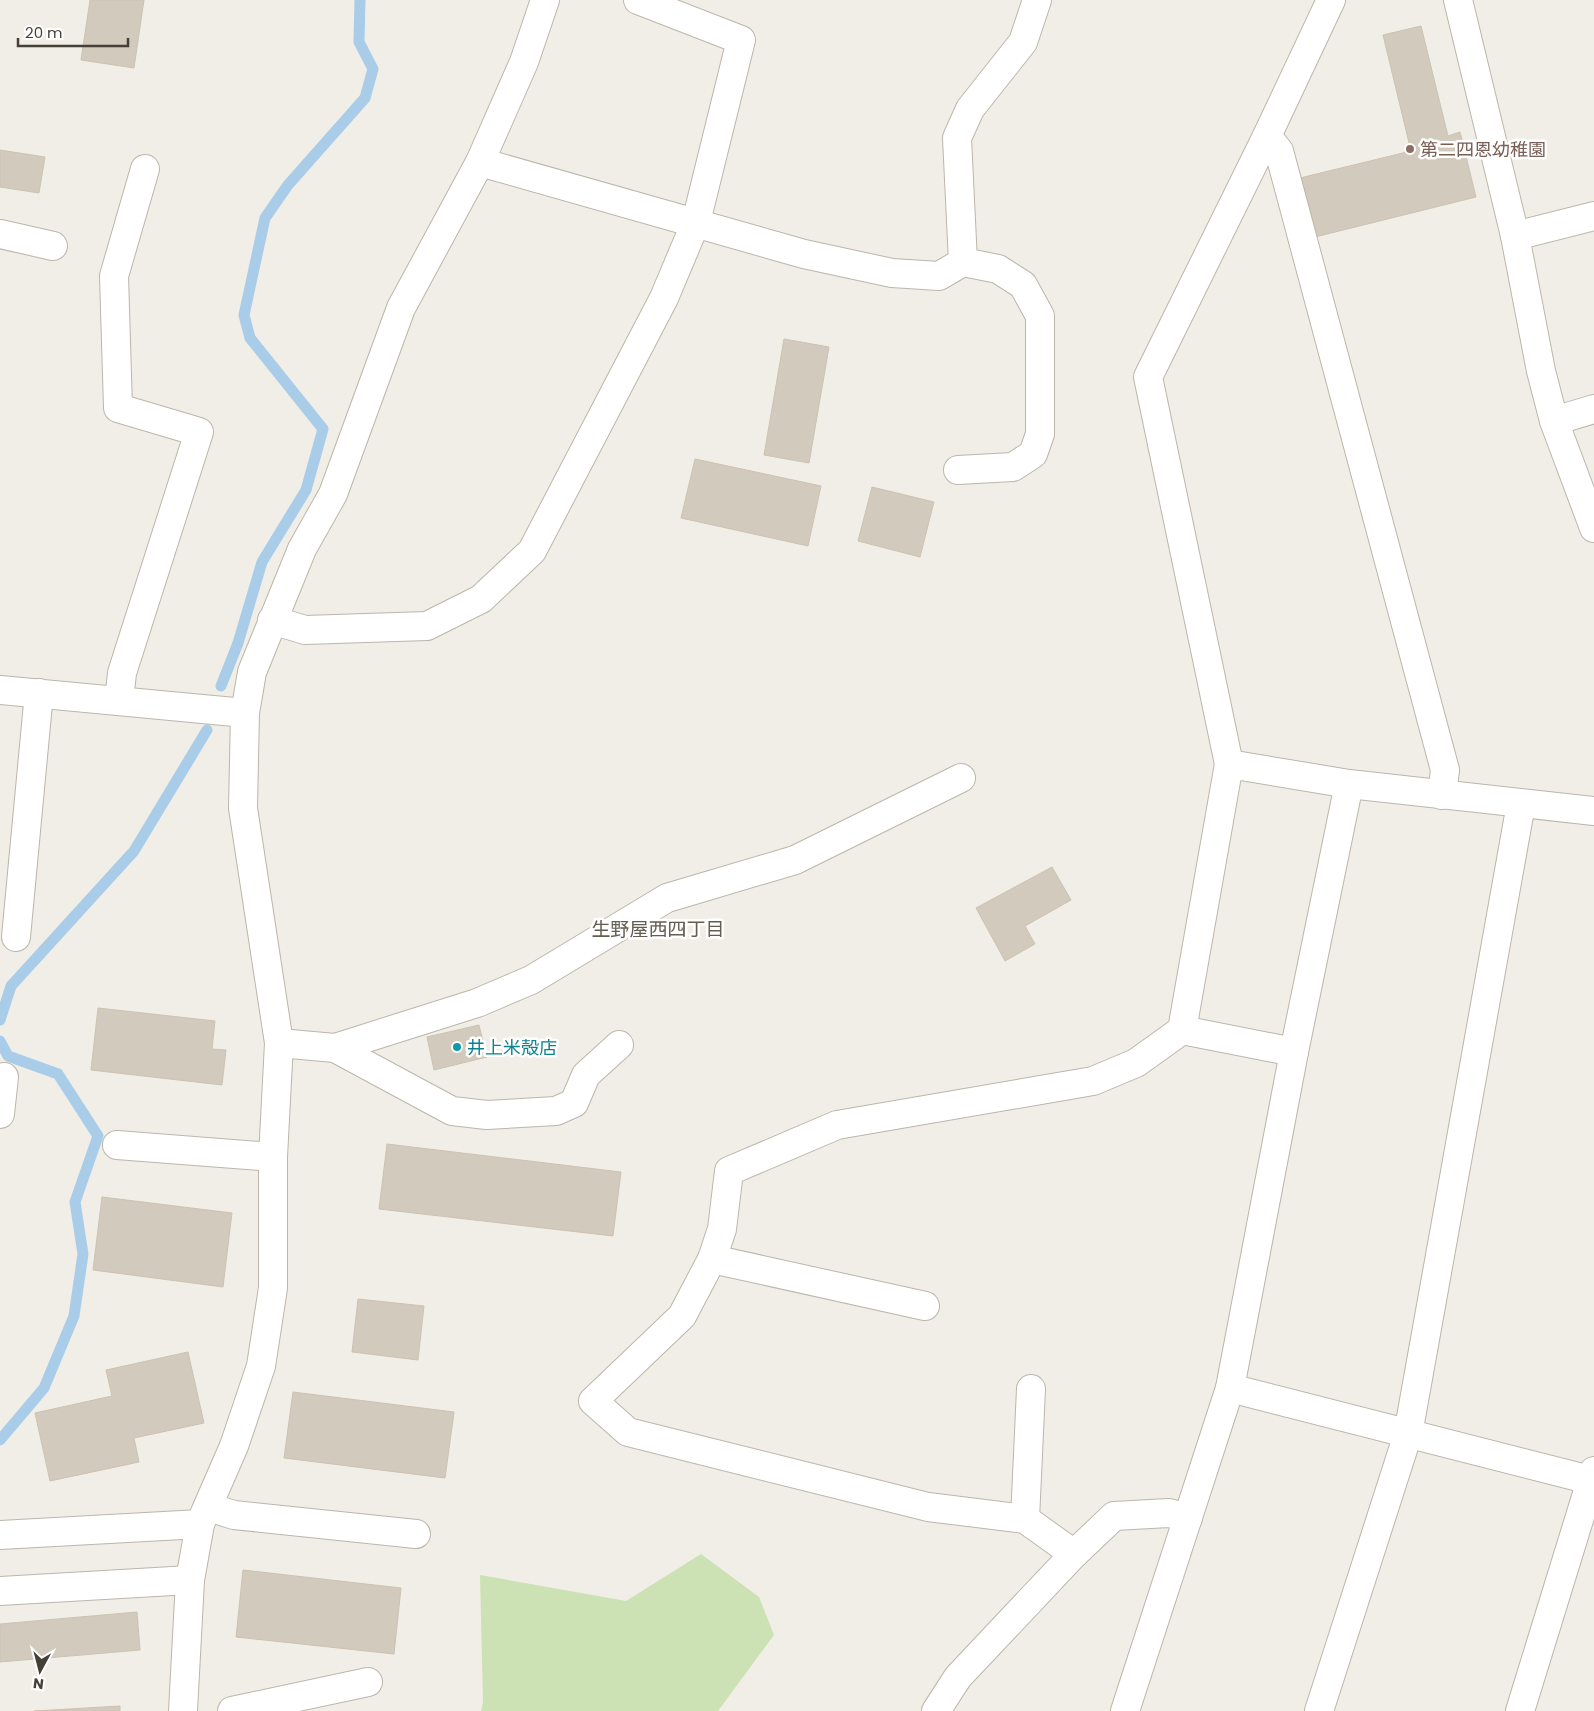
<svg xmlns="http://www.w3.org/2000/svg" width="1594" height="1711" viewBox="0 0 1594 1711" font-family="Poppins,'Noto Sans JP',sans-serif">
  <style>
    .green { fill: #cce1b4 }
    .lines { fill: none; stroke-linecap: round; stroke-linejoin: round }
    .stream { stroke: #a9cde8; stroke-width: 11 }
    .building { fill: #d2cabd; stroke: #ccc2b1 }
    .minor-casing { stroke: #bcb6aa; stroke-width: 30 }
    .minor { stroke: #fff; stroke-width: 28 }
    .education-dot { fill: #8d6e63; stroke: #fff; stroke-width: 2 }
    .culture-dot { fill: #0f9aa8; stroke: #fff; stroke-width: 2 }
    .labels { text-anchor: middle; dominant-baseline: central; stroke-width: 5; stroke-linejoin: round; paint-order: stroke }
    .education-label { font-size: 18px; fill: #785e54; stroke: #fff; text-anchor: start }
    .culture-label { font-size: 18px; fill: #0d838f; stroke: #fff; text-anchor: start }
    .neighbourhood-label { font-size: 19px; fill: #655d4f; stroke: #fff }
  </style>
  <rect width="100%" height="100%" fill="#f1eee7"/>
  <path class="green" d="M701,1554L759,1597L774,1635L718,1711H481L483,1702L480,1575L626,1601Z"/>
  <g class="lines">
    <g class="stream">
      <path d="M221,686L238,643L262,562L306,490L323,429L250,338L244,315L265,218L288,185L365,98L373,69L359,42L360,0"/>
      <path d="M0,1020L11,986L134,851L207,730"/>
      <path d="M0,1041L8,1056L58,1074L98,1136L75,1202L83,1254L74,1316L44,1388L0,1440"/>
    </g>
  </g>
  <g class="building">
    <path d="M90,0H144L134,68L81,60Z"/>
    <path d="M1421,26L1448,136L1460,132L1476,197L1315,237L1300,178L1411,151L1383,35Z"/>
    <path d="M0,150L45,157L39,193L0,187Z"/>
    <path d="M784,339L829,347L809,463L764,455Z"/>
    <path d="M695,459L821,486L808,546L681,518Z"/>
    <path d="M872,487L934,502L920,557L858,541Z"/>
    <path d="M1052,867L1071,900L1025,926L1035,944L1005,961L976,908Z"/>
    <path d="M98,1008L215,1021L212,1049L226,1050L222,1085L91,1070Z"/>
    <path d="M479,1025L487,1057L434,1070L427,1037Z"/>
    <path d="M387,1144L621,1172L613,1236L379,1209Z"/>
    <path d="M102,1197L232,1213L223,1287L93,1270Z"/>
    <path d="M358,1299L424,1306L418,1360L352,1352Z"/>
    <path d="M188,1352L204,1423L134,1438L139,1462L50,1481L35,1413L112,1396L106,1370Z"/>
    <path d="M293,1392L454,1412L445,1478L284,1458Z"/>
    <path d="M243,1570L401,1588L394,1654L236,1637Z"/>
    <path d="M137,1612L140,1650L0,1662V1624Z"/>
    <path d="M120,1706V1711H34Z"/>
  </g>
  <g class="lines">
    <defs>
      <g id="minor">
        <path d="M1458,0L1515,236L1541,371L1554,421L1594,528"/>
        <path d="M1267,136L1279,151L1445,770L1442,795"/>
        <path d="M480,162L804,254L892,273L939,276L963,262L957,138L970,109L1023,42L1037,0"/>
        <path d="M0,234L53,246"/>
        <path d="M1515,236L1594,216"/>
        <path d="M1554,421L1594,409"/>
        <path d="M958,470L1013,467L1033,454L1040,434V316L1023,285L998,269L963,262"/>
        <path d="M272,620L305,630L427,626L481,599L532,551L664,298L696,222L741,40L638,0"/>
        <path d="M0,690L245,713"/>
        <path d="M119,701L122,673L199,432L118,408L114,276L145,169"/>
        <path d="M1229,764L1148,377L1267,136L1331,0"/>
        <path d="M16,937L39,693"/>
        <path d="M1182,1030L1294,1052"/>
        <path d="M279,1043L335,1048L477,1003L531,980L667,898L795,860L961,778"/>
        <path d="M335,1048L452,1111L487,1115L556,1111L574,1103L586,1075L619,1045"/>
        <path d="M0,1114L4,1077"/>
        <path d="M117,1145L273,1157"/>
        <path d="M712,1259L925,1306"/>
        <path d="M1230,1388L1594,1481"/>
        <path d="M208,1507L234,1515L416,1534"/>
        <path d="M1025,1519L1031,1389"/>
        <path d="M0,1535L200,1524"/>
        <path d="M1074,1554L1025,1519L928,1507L628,1432L593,1401L682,1316L712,1259L722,1229L729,1171L837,1125L1093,1081L1136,1063L1182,1030L1229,764L1349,784"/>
        <path d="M0,1591L190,1580"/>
        <path d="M183,1711L190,1580L200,1524L234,1446L261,1366L273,1288V1157L279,1043L243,808L245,713L252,672L302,549L333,494L401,308L480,162L524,62L545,0"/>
        <path d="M232,1711L368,1682"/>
        <path d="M936,1711L958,1677L1074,1554L1114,1516L1169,1513L1188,1518"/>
        <path d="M1125,1711L1230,1388L1294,1052L1349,784L1594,811"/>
        <path d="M1319,1711L1408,1434L1521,804"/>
        <path d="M1520,1711L1594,1471"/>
      </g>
    </defs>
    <use href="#minor" class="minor-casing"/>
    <use href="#minor" class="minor"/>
  </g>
  <circle class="education-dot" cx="1410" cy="149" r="5"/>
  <circle class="culture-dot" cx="457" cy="1047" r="5"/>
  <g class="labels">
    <g class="education-label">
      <text x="1420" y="149">第二四恩幼稚園</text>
    </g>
    <g class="culture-label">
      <text x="467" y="1047">井上米殻店</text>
    </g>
    <g class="neighbourhood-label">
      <text x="658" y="929">生野屋西四丁目</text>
    </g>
  </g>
  <g transform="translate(40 1671) rotate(187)" stroke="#ffffff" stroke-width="4" paint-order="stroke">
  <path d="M0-4L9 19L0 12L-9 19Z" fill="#443f37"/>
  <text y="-8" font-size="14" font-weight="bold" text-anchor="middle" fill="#443f37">N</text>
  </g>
  <path d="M18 38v8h110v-8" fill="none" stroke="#443f37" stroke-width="2.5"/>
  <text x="25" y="38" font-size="15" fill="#443f37" stroke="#ffffff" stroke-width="4" paint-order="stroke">20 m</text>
</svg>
